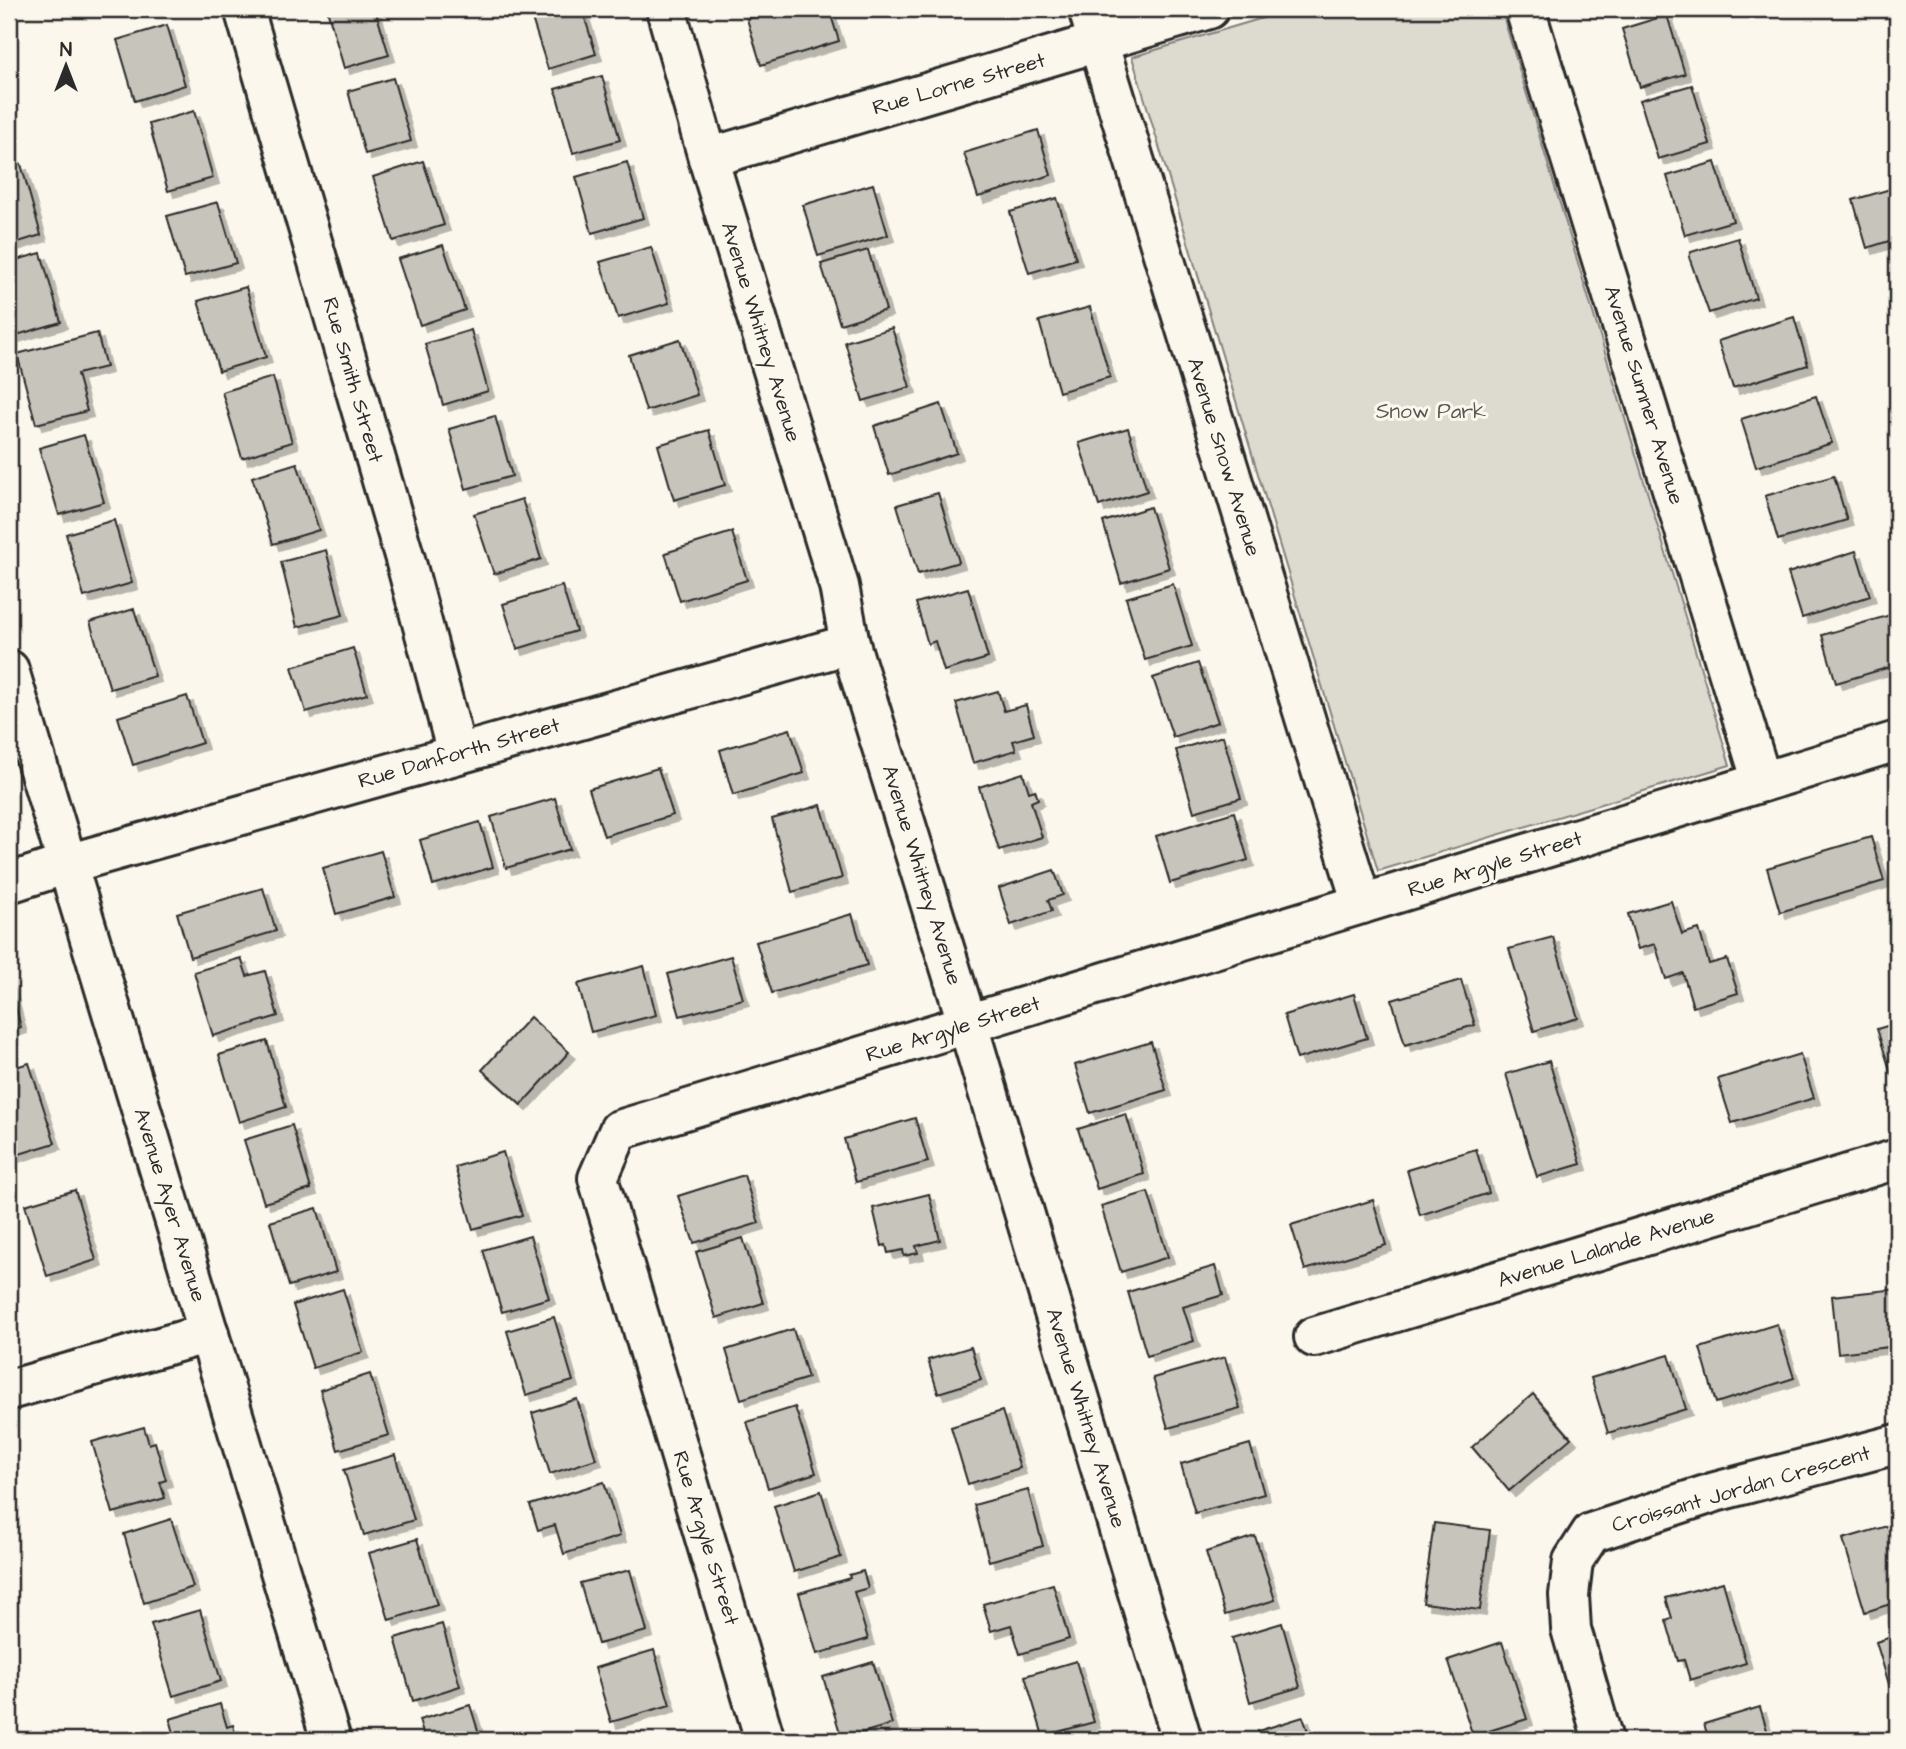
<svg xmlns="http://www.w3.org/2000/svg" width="1906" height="1749" viewBox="0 0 1906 1749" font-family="'Architects Daughter',sans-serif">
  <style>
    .green { fill: #dddad0; stroke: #84827e; stroke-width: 2 }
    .building { fill: #c7c4bc; stroke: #2b2b2b; stroke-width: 2; filter: url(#shadow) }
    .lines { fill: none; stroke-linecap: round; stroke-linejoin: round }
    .minor-casing { stroke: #2b2b2b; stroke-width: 44 }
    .minor { stroke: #fbf7ec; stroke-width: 38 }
    .labels { text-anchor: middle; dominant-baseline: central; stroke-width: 6; stroke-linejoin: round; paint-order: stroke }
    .street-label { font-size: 21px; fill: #2b2b2b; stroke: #fbf7ec }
    .park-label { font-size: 21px; fill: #585754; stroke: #fbf7ec }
  </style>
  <defs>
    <filter id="shadow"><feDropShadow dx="6" dy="6" stdDeviation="0" flood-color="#0004"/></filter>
  </defs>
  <rect width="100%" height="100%" fill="#fbf7ec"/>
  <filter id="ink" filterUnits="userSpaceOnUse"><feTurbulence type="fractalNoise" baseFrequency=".0143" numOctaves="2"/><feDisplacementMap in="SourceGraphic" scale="14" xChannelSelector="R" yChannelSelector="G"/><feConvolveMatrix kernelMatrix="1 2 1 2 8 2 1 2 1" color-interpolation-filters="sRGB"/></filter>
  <g filter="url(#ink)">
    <path class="green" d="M1293,9H1501L1730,765L1378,871L1132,57Z"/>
    <g class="building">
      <path d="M327,9H375L389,55L344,68Z"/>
      <path d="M529,9H582L596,54L548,69Z"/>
      <path d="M779,9H829L839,41L761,65L747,19Z"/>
      <path d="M1667,15L1685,74L1640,87L1622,29Z"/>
      <path d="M167,25L185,85L135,101L117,40Z"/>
      <path d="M602,76L620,140L573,153L555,89Z"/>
      <path d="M393,78L411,141L365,154L348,91Z"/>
      <path d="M1692,85L1710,144L1658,159L1640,100Z"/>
      <path d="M194,111L213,178L168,191L149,124Z"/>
      <path d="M1038,130L1051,175L978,197L964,153Z"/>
      <path d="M423,161L444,225L393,241L373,177Z"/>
      <path d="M627,162L643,218L592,233L576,177Z"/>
      <path d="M1715,162L1733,221L1685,235L1667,176Z"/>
      <path d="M21,164L41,235L9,245V167Z"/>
      <path d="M873,184L888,235L818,256L803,205Z"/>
      <path d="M1897,187V254L1892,240L1867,248L1853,200Z"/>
      <path d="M1057,198L1076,259L1029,273L1010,212Z"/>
      <path d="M218,202L236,263L185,277L167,216Z"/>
      <path d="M1738,238L1756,298L1709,313L1689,257L1691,252Z"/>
      <path d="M443,245L465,310L420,325L398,259Z"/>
      <path d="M651,247L669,303L618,318L600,262Z"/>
      <path d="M868,250L886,310L840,324L821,264Z"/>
      <path d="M41,253L61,322L10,337L9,262Z"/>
      <path d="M246,287L266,357L219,371L198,301Z"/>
      <path d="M1090,307L1110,377L1059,392L1039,321Z"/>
      <path d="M1794,317L1808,365L1733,388L1718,341Z"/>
      <path d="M892,328L910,387L863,401L845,342Z"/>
      <path d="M471,330L488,391L443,405L425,344Z"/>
      <path d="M97,333L106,367L77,374L87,411L36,424L17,354Z"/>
      <path d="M680,339L697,395L646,411L629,355Z"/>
      <path d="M273,377L292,442L242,458L222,392Z"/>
      <path d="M1816,396L1832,443L1756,467L1741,419Z"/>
      <path d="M941,404L957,453L889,475L874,426Z"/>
      <path d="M495,416L512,476L466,489L449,429Z"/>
      <path d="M1128,428L1147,491L1099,506L1079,443Z"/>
      <path d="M709,430L725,485L674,500L658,445Z"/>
      <path d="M84,435L104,502L59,515L39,448Z"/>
      <path d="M297,463L319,530L273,544L252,477Z"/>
      <path d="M1834,476L1847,520L1778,540L1765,496Z"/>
      <path d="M938,493L959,562L918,574L897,505Z"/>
      <path d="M522,499L541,559L494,574L474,514Z"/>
      <path d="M1150,507L1169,568L1121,583L1103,522Z"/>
      <path d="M114,520L132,583L84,597L66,534Z"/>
      <path d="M732,532L747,580L680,601L665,553Z"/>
      <path d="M326,550L343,615L297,627L281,562Z"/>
      <path d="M1856,551L1870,596L1802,618L1788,573Z"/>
      <path d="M1173,584L1192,646L1145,660L1126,598Z"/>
      <path d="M562,586L576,631L517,649L503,604Z"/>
      <path d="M968,588L988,658L944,671L935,641L928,644L916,603Z"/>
      <path d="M134,609L155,676L110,689L90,622Z"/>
      <path d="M1897,613V665L1836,683L1822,635Z"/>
      <path d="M353,648L367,694L306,712L292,667Z"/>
      <path d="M1198,663L1218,722L1173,737L1153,678Z"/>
      <path d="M998,691L1004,711L1026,705L1034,735L1013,741L1016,750L973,763L956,703Z"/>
      <path d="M187,696L202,743L133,765L118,717Z"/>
      <path d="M790,729L804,773L733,795L720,750Z"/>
      <path d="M1223,736L1241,798L1194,812L1176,750Z"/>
      <path d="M658,768L673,815L604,836L589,789Z"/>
      <path d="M1023,773L1029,792L1035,790L1038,799L1031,802L1042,837L999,850L979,787Z"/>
      <path d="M555,798L570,849L506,868L491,817Z"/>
      <path d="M821,805L842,878L792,892L772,819Z"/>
      <path d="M1234,812L1248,860L1170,883L1156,836Z"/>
      <path d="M480,822L493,867L433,885L420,840Z"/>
      <path d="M1871,837L1884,881L1780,912L1767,868Z"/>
      <path d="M381,851L395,897L336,914L323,868Z"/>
      <path d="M1054,870L1063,895L1048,900L1052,911L1011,925L999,888Z"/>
      <path d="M263,888L276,931L190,957L177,913Z"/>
      <path d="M1671,901L1682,934L1699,929L1709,964L1727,959L1738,993L1693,1007L1683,973L1666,979L1655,944L1638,949L1628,914Z"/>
      <path d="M852,914L867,965L772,993L756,942Z"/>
      <path d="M1553,937L1578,1018L1534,1031L1509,949Z"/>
      <path d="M731,956L743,999L680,1016L668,974Z"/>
      <path d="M241,958L247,976L265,971L278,1016L213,1036L194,972Z"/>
      <path d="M644,966L656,1015L591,1032L578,984Z"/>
      <path d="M1461,980L1475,1025L1405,1045L1392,1000Z"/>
      <path d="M9,982L21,1027L9,1031Z"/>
      <path d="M1354,994L1367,1038L1297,1059L1284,1015Z"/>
      <path d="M530,1017L569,1052L521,1105L482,1070Z"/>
      <path d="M1897,1023V1071L1891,1073L1877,1029Z"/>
      <path d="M267,1041L286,1107L239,1122L219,1055Z"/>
      <path d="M1151,1042L1166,1090L1090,1113L1075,1065Z"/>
      <path d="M1800,1054L1814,1098L1732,1123L1718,1079Z"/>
      <path d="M1549,1061L1581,1164L1537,1177L1506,1074Z"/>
      <path d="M29,1063L55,1143L13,1156L9,1141V1069Z"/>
      <path d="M1126,1114L1144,1174L1097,1189L1078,1129Z"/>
      <path d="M915,1118L928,1162L856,1182L844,1139Z"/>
      <path d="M292,1125L311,1189L264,1203L244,1140Z"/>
      <path d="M1476,1149L1489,1193L1420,1215L1407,1170Z"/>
      <path d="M503,1152L522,1215L473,1229L455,1167Z"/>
      <path d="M744,1175L759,1223L694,1243L678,1196Z"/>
      <path d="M75,1190L96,1260L47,1276L25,1205Z"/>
      <path d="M1148,1192L1168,1257L1121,1272L1101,1206Z"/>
      <path d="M929,1194L940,1240L916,1246L918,1253L904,1256L903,1250L888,1253L886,1245L882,1246L873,1208Z"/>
      <path d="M1373,1200L1386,1245L1305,1270L1291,1225Z"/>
      <path d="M317,1208L336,1272L289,1286L270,1222Z"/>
      <path d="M530,1236L549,1298L502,1312L483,1250Z"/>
      <path d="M743,1238L763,1303L716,1318L696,1252Z"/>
      <path d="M1215,1266L1223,1295L1183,1307L1194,1341L1147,1356L1128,1292Z"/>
      <path d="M343,1289L363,1352L313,1368L293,1305Z"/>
      <path d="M1897,1289V1346L1838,1353L1832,1296Z"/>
      <path d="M554,1317L573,1381L526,1395L507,1331Z"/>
      <path d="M1777,1324L1794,1378L1716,1403L1700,1348Z"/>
      <path d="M793,1329L808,1378L741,1399L726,1350Z"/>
      <path d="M971,1347L981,1380L938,1393L928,1360Z"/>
      <path d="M1669,1355L1686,1409L1608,1433L1591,1378Z"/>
      <path d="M1225,1357L1240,1408L1168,1428L1153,1378Z"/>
      <path d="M370,1374L389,1435L338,1450L320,1390Z"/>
      <path d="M1533,1394L1571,1438L1509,1491L1472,1447Z"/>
      <path d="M577,1399L596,1459L550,1474L532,1413Z"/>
      <path d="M795,1407L816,1473L768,1488L747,1422Z"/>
      <path d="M1002,1411L1020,1468L968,1484L951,1427Z"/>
      <path d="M144,1427L149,1444L155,1442L166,1480L160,1482L165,1498L113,1513L92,1442Z"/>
      <path d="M1250,1444L1264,1494L1195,1513L1181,1464Z"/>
      <path d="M395,1455L414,1520L364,1535L344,1470Z"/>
      <path d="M604,1482L620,1536L564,1554L555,1525L538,1530L530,1505Z"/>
      <path d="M1028,1490L1043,1546L989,1561L974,1505Z"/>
      <path d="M821,1491L841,1557L794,1572L774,1506Z"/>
      <path d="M171,1519L193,1587L144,1603L124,1534Z"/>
      <path d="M1434,1523L1490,1530L1480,1610L1423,1603Z"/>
      <path d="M1897,1523V1602L1865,1612L1843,1539Z"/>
      <path d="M1255,1536L1275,1600L1225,1615L1206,1552Z"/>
      <path d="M417,1539L437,1605L389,1620L369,1553Z"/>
      <path d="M630,1570L647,1631L598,1644L580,1583Z"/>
      <path d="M863,1571L868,1588L854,1592L868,1639L817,1654L799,1593L850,1578L849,1575Z"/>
      <path d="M1723,1582L1746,1663L1690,1680L1684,1660L1678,1661L1666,1620L1672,1618L1666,1598Z"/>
      <path d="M1053,1584L1069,1639L1020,1654L1011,1625L991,1631L983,1604Z"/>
      <path d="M200,1610L221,1681L173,1696L151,1624Z"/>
      <path d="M1282,1623L1300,1687L1250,1702L1232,1638Z"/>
      <path d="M442,1624L460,1686L413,1701L395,1638Z"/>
      <path d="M1897,1635V1710L1876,1642Z"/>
      <path d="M1502,1642L1527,1719L1473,1736L1448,1660Z"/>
      <path d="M654,1650L670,1705L611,1722L595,1668Z"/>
      <path d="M1076,1661L1094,1722L1043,1736L1025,1676Z"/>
      <path d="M873,1662L892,1724L842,1739L823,1677Z"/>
      <path d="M220,1704L227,1727L233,1725L237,1740H176L170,1719Z"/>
      <path d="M470,1705L481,1740H425L419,1720Z"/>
      <path d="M1760,1707L1770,1740H1709L1704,1724Z"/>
      <path d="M1303,1717L1311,1740H1261L1258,1731Z"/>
    </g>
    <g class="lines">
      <defs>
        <g id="minor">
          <path d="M244,9L405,559L457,753"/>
          <path d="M666,9L708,158L839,586L850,644L968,1025L1182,1740"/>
          <path d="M1088,9L1362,904"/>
          <path d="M1525,9L1762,782"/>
          <path d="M708,158L1209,9"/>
          <path d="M9,670L331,1740"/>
          <path d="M9,883L67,864L850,644"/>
          <path d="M1314,1337L1897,1159"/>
          <path d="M9,1390L209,1333"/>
          <path d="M765,1740L598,1178L619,1130L1897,741"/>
          <path d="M1603,1740L1571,1629L1569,1595L1573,1561L1591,1533L1715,1492L1897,1444"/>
        </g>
      </defs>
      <use href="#minor" class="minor-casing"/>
      <use href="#minor" class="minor"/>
    </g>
  </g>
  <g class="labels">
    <g class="street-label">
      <text transform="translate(959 84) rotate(-16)">Rue Lorne Street</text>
      <text transform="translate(761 332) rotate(73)">Avenue Whitney Avenue</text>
      <text transform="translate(353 380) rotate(74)">Rue Smith Street</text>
      <text transform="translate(1644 395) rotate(73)">Avenue Sumner Avenue</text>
      <text transform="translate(1224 457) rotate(73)">Avenue Snow Avenue</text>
      <text transform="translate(459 753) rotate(-16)">Rue Danforth Street</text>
      <text transform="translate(1495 864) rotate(-17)">Rue Argyle Street</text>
      <text transform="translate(922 875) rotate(73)">Avenue Whitney Avenue</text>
      <text transform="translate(953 1029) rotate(-17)">Rue Argyle Street</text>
      <text transform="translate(170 1205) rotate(73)">Avenue Ayer Avenue</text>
      <text transform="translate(1606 1248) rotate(-17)">Avenue Lalande Avenue</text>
      <text transform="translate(1086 1418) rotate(73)">Avenue Whitney Avenue</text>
      <text transform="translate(1741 1489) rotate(-16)">Croissant Jordan Crescent</text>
      <text transform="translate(706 1538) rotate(73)">Rue Argyle Street</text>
    </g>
    <g class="park-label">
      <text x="1431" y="411">Snow Park</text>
    </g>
  </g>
  <rect width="1906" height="1749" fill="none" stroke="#fbf7ec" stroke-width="35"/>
  <rect x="18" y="18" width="1871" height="1714" fill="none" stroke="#2b2b2b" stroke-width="2.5" filter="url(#ink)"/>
  <g transform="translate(66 66)" stroke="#fbf7ec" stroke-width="5" paint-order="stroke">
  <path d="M0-5L12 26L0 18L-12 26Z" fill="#2b2b2b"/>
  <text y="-10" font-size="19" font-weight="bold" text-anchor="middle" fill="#2b2b2b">N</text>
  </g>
</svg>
